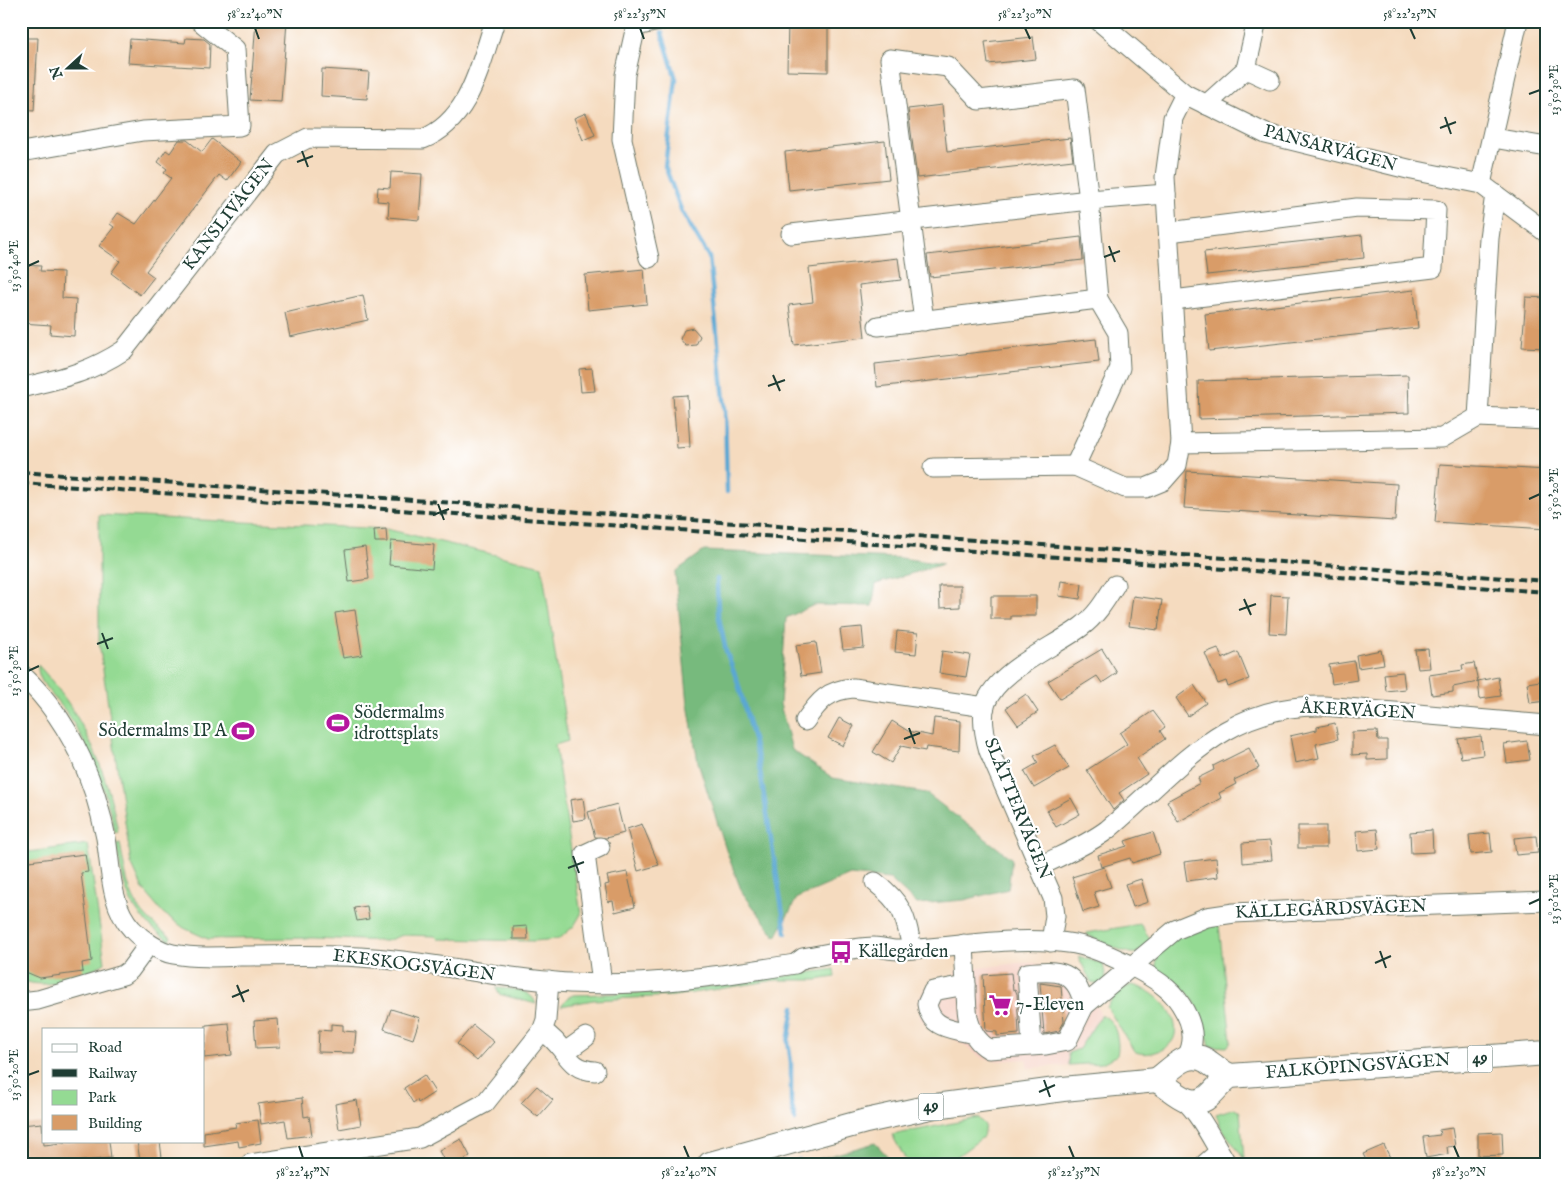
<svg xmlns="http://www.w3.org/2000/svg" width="1568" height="1185" viewBox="0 0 1568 1185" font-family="'IM FELL English',serif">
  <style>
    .built { fill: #f6d1c5 }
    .green { fill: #94da93; stroke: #5a8c64 }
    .forest { fill: #77ba7d; stroke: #4b7c58 }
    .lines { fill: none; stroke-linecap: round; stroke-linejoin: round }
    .stream { stroke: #5aa7d3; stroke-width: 4.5 }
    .building { fill: #d99c67 }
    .minor-casing { stroke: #6a7465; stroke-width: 21 }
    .major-casing { stroke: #6a7465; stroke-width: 26 }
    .minor { stroke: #fff; stroke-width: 19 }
    .major { stroke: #fff; stroke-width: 24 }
    .rail { stroke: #1f3d34; stroke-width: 4; stroke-dasharray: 8 4; stroke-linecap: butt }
    .ticks { fill: none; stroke: #1f3d34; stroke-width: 2 }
    .labels { text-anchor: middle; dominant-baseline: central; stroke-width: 4.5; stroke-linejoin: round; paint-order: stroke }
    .shield { fill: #fff; stroke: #627771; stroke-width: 1 }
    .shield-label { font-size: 16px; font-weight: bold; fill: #1f3d34 }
    .street-label { font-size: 18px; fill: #1f3d34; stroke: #fff }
    .poi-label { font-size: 18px; fill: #1f3d34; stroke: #fff; text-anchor: start }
    .neatline { fill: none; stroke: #1f3d34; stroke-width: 2 }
    .ticks-label { font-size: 12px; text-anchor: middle; fill: #1f3d34 }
  </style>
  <rect width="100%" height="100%" fill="#fff"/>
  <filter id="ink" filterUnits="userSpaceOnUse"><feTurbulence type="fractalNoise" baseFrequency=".02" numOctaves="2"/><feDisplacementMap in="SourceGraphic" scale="10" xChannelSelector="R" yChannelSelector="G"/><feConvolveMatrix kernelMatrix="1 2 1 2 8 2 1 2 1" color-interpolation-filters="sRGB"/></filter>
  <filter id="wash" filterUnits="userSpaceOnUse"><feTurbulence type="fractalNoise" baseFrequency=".0096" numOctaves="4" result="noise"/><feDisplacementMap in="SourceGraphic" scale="20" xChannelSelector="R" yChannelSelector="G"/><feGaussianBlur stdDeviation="1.12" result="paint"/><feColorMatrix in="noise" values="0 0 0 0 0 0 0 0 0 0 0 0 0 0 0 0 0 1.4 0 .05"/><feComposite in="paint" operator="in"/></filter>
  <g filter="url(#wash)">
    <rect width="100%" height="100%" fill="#f5dbbf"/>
    <path class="built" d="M1017,963H1035L1084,982L1101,1015L1079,1049L1068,1053L1069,1065L1028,1068L1026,1059L1001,1061L983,1059L956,1040L930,1030L920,1018L919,1000L924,989L937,980L955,976V971Z"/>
    <g class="green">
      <path d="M99,515L386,529L542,566L568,741L555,745L580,908L581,914L574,926L559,939L534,941L438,939L435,936L403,935L386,941L313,938L208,939L184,928L163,913L143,889L131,863L99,642Z"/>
      <path d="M38,665C82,712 107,769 118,832L115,833C106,789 91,750 67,713C57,699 36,682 38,665Z"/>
      <path d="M120,843C128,889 130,910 171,937L169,940C128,914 124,889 116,844Z"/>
      <path d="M88,844L105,963C80,977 49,991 21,980V853Z"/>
      <path d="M1216,921L1219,925L1231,1042L1227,1047L1210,1046C1204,1022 1199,999 1177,984C1169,978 1160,975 1156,967C1156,939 1196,930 1216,921Z"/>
      <path d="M1140,924L1151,940C1147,944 1142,951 1136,953C1128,956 1098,939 1087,935V933Z"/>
      <path d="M1078,956L1103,964L1106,978L1099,985L1091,982Z"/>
      <path d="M834,969L835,977L816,980H776L673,996L593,1000L561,1006L567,998L573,995L671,992Z"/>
      <path d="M1131,985C1165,990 1200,1042 1152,1053C1146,1054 1139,1054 1134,1051L1107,1007L1118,991Z"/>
      <path d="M496,988C509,989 531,988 536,1004L499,994Z"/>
      <path d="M1101,1015C1116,1019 1120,1042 1117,1055L1102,1063L1069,1065L1068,1053L1079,1049Z"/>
      <path d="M1235,1108L1240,1112L1244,1159L1221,1127L1216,1114Z"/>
      <path d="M978,1118L985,1125L983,1137L948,1163L918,1164L906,1160L892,1135Z"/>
    </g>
    <g class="forest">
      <path d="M704,551L901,558L943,564L876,584L872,606L814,605L786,618L780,704L792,750L833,778L926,793L1012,859L1008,889L964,900L917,904L890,879L850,875L797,898L776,937L742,892L726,850L698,762L688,704L675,572Z"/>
      <path d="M875,1143L895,1164H801Z"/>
    </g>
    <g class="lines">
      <g class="stream">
        <path d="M662,33L676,79L665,166L682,212L709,257L725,409L727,492"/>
        <path d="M717,579L718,613L726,651L738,683L758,758L786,933"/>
        <path d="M794,1007L788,1042L791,1062V1102L795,1120"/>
        <path d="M799,1164V1160"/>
      </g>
    </g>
    <g id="blocks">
      <g class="building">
        <path d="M256,21H287L281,102L250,100Z"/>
        <path d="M788,21H828V72L787,71Z"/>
        <path d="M1033,37L1036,59L988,64L985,42Z"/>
        <path d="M26,38H38L34,111L21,110Z"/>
        <path d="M186,38L204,39L210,44L209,68L128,63L130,39L185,43Z"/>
        <path d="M322,69L369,72L367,99L321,96Z"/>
        <path d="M942,105L947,152L1070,138L1073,160L917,178L908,109Z"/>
        <path d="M586,113L595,135L583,140L574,118Z"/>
        <path d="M212,139L241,162L227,181L219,175L146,271L154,277L140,295L111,273L120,261L99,246L114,227L110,224L118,213L136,224L171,178L164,173L167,169L158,162L166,150L170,153L179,140H187L202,152Z"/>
        <path d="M885,141L889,179L789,190L785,152Z"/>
        <path d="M391,172L422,174L419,220L388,217L389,202L377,201L378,187L390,188Z"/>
        <path d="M1362,235L1364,258L1207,275L1204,252Z"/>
        <path d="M1081,237L1083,260L930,277L927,255Z"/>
        <path d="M898,258L901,280L859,285L865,337L794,345L789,305L813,302L809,268Z"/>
        <path d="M25,265L41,266L40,271L63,272L62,298L76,299L74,336L50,334L51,325L21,323V284H24Z"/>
        <path d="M644,269L647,304L588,310L585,275Z"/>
        <path d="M1414,290L1418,328L1209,351L1205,314Z"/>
        <path d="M363,295L368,320L290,337L285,313Z"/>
        <path d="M1526,297L1547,298V348L1522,347Z"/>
        <path d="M693,328L700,336L696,345L686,346L680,339L684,330Z"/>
        <path d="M1096,339L1099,362L877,387L875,364Z"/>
        <path d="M592,368L595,391L581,392L579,369Z"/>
        <path d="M1408,375L1409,413L1199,419L1198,381Z"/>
        <path d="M687,395L690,447L677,448L673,396Z"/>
        <path d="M1440,464L1547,470V529L1435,522Z"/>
        <path d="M1187,471L1397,484L1395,521L1184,508Z"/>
        <path d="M386,529L387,542H375L374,530Z"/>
        <path d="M391,541L434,545L432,569L389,565Z"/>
        <path d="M365,547L369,579L349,582L345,550Z"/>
        <path d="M1061,581L1082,584L1080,599L1059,596Z"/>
        <path d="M939,586H960V607L940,608Z"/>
        <path d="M1271,595L1288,596L1286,634L1269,633Z"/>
        <path d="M991,596H1036V616H1011V619H991Z"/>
        <path d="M1133,596L1162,600L1158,630L1129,626Z"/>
        <path d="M355,610L362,655L343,658L335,613Z"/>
        <path d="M862,627L864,648L843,650L840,629Z"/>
        <path d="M897,631L918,633L916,654L895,652Z"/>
        <path d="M816,642L821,673L801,676L796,645Z"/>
        <path d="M1218,648L1222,659L1238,652L1249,679L1228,687L1226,681L1218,684L1205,653Z"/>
        <path d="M1102,649L1117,673L1102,683L1097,676L1060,699L1048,681Z"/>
        <path d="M1428,649L1430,668L1418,669L1415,650Z"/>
        <path d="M1381,650L1384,664L1358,668L1356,655Z"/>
        <path d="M942,651L970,655L966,677L939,673Z"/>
        <path d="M1354,661L1357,680L1332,684L1329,665Z"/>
        <path d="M1474,663L1478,682L1453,687V692L1432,695L1429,675L1463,670L1462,665Z"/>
        <path d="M1403,672L1405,689L1386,691L1384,674Z"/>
        <path d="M1498,677L1501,696L1480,699L1478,681Z"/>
        <path d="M1547,680V701L1530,703L1527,683Z"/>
        <path d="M1194,685L1206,703L1188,716L1176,698Z"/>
        <path d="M1026,694L1038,712L1018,725L1006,708Z"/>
        <path d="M1153,711L1165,727L1160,731L1165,739L1137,758L1147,774L1119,793L1124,800L1113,810L1087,770L1127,744L1120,733Z"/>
        <path d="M839,718L854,726L843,746L828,738Z"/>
        <path d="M934,718L960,721L959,751L926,747L925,751L901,746L891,763L873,752L892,721L908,731L932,736Z"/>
        <path d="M1335,723L1338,739L1316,744L1319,758L1295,763L1290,736L1317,730V727Z"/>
        <path d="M1377,731L1378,740H1387V759L1367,760V754L1352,755V732Z"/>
        <path d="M1481,736L1483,755L1461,758L1458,739Z"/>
        <path d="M1527,741L1530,760L1507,763L1504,744Z"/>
        <path d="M1055,745L1069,768L1034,788L1024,771L1038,763L1034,756Z"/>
        <path d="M1249,748L1259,768L1234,780L1236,784L1219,793L1221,798L1178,822L1167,801L1200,783L1198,778L1214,770L1213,766Z"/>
        <path d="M583,798L586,819L573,821L570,800Z"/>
        <path d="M1071,798L1080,814L1056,827L1047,811Z"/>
        <path d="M617,804L624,833L606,838L595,837L588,812Z"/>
        <path d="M642,824L659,865L638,871L627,829Z"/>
        <rect x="1298" y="826" width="28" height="22"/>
        <path d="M1377,829L1379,849L1358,851L1356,831Z"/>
        <path d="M1432,830L1433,852L1411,853L1410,832Z"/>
        <path d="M1153,832L1160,854L1132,863L1130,858L1101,867L1098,855L1127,846L1125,841Z"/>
        <path d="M1490,833L1492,852L1471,854L1469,835Z"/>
        <path d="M1536,836L1538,853L1516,855L1514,838Z"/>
        <path d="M1270,841L1272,860L1243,863L1242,843Z"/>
        <path d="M85,854L88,872L81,873L92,961L82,963L83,972L40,978L21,970V862Z"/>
        <path d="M1216,858L1218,877L1187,881L1184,862Z"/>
        <path d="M1104,867L1111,887L1094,892L1099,907L1083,912L1072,877Z"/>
        <path d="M627,872L635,907L615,912L613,901L608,902L605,885L609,884L607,876Z"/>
        <path d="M1141,879L1148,902L1133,907L1125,884Z"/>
        <path d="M367,906L369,919L357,921L354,908Z"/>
        <path d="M527,926L528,939H513V927Z"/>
        <path d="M1011,973L1013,990L1015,989L1017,994L1019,1034L997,1036V1032L986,1031L983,975Z"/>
        <path d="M1040,983L1061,986L1064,1022L1059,1031L1044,1034Z"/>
        <path d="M391,1009L420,1018L413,1039L384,1029Z"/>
        <path d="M278,1019L280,1047L256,1048L254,1021Z"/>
        <path d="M229,1023L232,1055L204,1058L206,1025Z"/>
        <path d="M331,1024L343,1025V1031L356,1032L354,1053L318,1052L319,1030L331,1031Z"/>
        <path d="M473,1025L494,1042L477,1061L457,1044Z"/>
        <path d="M424,1075L435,1092L418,1103L417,1100L413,1103L404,1088Z"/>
        <path d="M537,1086L553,1100L538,1117L521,1103Z"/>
        <path d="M302,1098L304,1117L309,1116L312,1135L288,1138L285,1120L261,1124L258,1104Z"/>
        <path d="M357,1100L361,1125L339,1129L335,1104Z"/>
        <path d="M258,1120L261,1143L239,1147L238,1141L204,1146V1132L236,1127L235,1123Z"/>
        <path d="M42,1123L44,1145L80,1141H109L111,1158L75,1162L76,1164H24L21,1125Z"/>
        <path d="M1452,1128L1455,1146L1447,1147L1448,1154L1426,1158L1423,1137L1440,1135L1439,1130Z"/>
        <path d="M1502,1132L1503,1155L1478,1156V1133Z"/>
        <path d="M461,1139L470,1156L457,1164H446L439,1151Z"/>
        <path d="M137,1141H160L162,1158L140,1161Z"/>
        <path d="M1384,1145L1393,1164H1368L1363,1154Z"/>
      </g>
    </g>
  </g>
  <g filter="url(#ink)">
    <use href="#blocks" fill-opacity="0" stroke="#6a7465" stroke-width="1"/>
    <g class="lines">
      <defs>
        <g id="minor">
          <path d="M1099,21L1185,94L1266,134L1412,170L1481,184L1547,233"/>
          <path d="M1246,69L1270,80"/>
          <path d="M1185,94L1173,118L1165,177L1181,443L1442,438L1478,417"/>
          <path d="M1206,105L1246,69L1257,21"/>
          <path d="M1493,138L1547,147"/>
          <path d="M21,152L143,131L240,126L235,49L200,21"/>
          <path d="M1481,184L1518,21"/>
          <path d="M1495,194L1489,238L1478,417L1547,420"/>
          <path d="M1169,232L1357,208L1436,210L1433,268L1173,300"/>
          <path d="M791,234L1089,200L1166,194"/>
          <path d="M649,258L622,139L625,75L636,26L659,21"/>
          <path d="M924,321L890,59L948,67L979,100L1075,89L1089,200L1098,299L1118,333L1120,368L1075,466"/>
          <path d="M878,326L1098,299"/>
          <path d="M21,388C62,378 89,373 124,350L277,154L308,138L423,139C470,120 480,65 495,21"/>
          <path d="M933,468L1075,466L1125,488H1146L1163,481L1177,465L1181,443"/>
          <path d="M21,674C68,717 94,777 106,838C111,868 110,906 132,929C142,940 158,951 173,954C195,958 218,957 240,956C280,956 320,954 360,957C431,961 500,979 570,983C647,987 720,976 795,964L803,958C825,955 851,947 874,947C882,947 889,950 897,950C956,948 1015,934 1075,944C1095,948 1116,958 1135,968C1152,977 1171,988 1181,1005C1192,1022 1197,1041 1186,1058"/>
          <path d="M805,721C819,701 828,690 853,688L985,707"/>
          <path d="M600,847L585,854L602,983"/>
          <path d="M1040,866C1062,855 1087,845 1107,830C1177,772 1223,703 1324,706L1547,725"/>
          <path d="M875,882C903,904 905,915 912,948"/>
          <path d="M1051,942L1055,916L1053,898L989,751C985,737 981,719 985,705C997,670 1053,648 1081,627C1096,616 1105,601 1115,585"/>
          <path d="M964,944L966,985"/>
          <path d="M21,1002L38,1000L123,975L130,970L149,944"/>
          <path d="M1084,1006L1175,930L1207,917L1234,913L1302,910L1547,901"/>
          <path d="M542,1031C567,1045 565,1070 595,1071"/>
          <path d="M973,1034C953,1028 931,1030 927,1004L933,991L966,985C966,1009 966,1036 989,1049L1046,1045L1067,1041L1084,1006C1077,971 1059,969 1027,973L1032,1046"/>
          <path d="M565,1052L586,1037"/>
          <path d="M1183,1099C1202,1116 1213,1142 1227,1164"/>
          <path d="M250,1164L420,1138L485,1103L542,1031L546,1020L549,981"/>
          <path d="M1205,1164L1219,1152"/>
        </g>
        <g id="major">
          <path d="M1157,1080C1172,1089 1191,1112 1209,1096C1217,1089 1221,1082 1230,1076L1547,1053"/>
          <path d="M1157,1080C1171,1070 1188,1048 1207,1061C1215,1067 1221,1072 1230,1076"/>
          <path d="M710,1164L866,1121L935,1106L1063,1089L1157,1080"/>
        </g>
      </defs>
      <use href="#minor" class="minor-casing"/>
      <use href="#major" class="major-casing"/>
      <use href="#minor" class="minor"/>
      <use href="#major" class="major"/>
      <g class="rail">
        <path d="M21,472L1547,581"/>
        <path d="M21,483L1547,592"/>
      </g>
    </g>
  </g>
  <path class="ticks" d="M255,28L259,39M640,28L644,39M1025,28L1030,39M1410,28L1415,39M1529,94L1540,90M1445,117L1451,134M1440,128L1456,122M302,151L308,167M297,162L313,156M1109,246L1115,262M1104,257L1120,251M28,266L39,261M773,375L780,391M768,386L785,380M1529,499L1540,494M438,504L444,520M433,515L449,509M1244,599L1251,615M1239,610L1256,604M102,633L108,649M97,644L113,638M28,671L39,666M909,728L915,744M904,739L920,733M573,856L579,873M568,868L584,862M1529,904L1540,899M1380,951L1386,968M1375,963L1391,956M237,985L244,1002M232,997L249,990M28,1075L39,1071M1044,1080L1050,1097M1039,1092L1055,1085M299,1146L303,1158M684,1146L689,1158M1069,1146L1074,1158M1454,1146L1459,1158"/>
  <defs>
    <symbol id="stadium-bare" viewBox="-9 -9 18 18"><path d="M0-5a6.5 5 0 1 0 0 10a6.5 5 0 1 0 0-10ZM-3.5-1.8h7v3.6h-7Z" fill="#b5179e" stroke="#fff" stroke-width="2.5" paint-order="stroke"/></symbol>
    <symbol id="bus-bare" viewBox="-9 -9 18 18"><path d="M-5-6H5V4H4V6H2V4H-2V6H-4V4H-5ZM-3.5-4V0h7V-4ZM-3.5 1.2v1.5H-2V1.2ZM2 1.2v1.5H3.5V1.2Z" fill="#b5179e" stroke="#fff" stroke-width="2.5" paint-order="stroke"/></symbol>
    <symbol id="supermarket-bare" viewBox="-9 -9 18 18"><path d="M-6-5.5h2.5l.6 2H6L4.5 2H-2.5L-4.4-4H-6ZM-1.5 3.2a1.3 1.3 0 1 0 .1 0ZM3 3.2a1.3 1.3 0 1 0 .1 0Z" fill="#b5179e" stroke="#fff" stroke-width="2.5" paint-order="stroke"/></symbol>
  </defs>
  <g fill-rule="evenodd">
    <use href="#stadium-bare" x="322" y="707" width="32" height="32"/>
    <use href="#stadium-bare" x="227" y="715" width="32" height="32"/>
    <use href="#bus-bare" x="825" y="936" width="32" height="32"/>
    <use href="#supermarket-bare" x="984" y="989" width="32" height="32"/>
  </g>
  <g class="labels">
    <g class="shield">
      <rect x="1467.5" y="1045.5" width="25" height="27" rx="4"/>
      <rect x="918.5" y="1093.5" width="25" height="27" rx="4"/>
    </g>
    <g class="shield-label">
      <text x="1480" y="1059">49</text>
      <text x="931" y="1107">49</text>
    </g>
    <g class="street-label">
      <text transform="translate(1330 149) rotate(15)">PANSARVÄGEN</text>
      <text transform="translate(229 215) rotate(-52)">KANSLIVÄGEN</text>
      <text transform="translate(1358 711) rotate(3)">ÅKERVÄGEN</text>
      <text transform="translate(1017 809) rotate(68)">SLÅTTERVÄGEN</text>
      <text transform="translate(1331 910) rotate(-2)">KÄLLEGÅRDSVÄGEN</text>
      <text transform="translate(414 966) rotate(7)">EKESKOGSVÄGEN</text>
      <text transform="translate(1358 1067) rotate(-4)">FALKÖPINGSVÄGEN</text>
    </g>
    <g class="poi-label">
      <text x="354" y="713">Södermalms<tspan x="354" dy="21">idrottsplats</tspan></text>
      <text x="227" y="731" text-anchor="end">Södermalms IP A</text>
      <text x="858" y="952">Källegården</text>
      <text x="1016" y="1005">7-Eleven</text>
    </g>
  </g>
  <rect width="1568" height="1185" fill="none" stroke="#fff" stroke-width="55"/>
  <rect x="42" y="1028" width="162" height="115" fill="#ffffff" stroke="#a5b1ae"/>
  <rect x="52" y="1044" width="25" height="8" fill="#ffffff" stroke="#a5b1ae"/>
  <text x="88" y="1052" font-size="15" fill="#1f3d34">Road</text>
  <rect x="52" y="1069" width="25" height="8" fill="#1f3d34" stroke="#a5b1ae"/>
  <text x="88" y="1078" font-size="15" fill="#1f3d34">Railway</text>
  <rect x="52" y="1090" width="25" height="15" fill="#94da93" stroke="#a5b1ae"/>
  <text x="88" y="1102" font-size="15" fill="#1f3d34">Park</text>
  <rect x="52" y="1115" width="25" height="15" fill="#d99c67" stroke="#a5b1ae"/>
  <text x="88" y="1128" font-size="15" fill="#1f3d34">Building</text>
  <g transform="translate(68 68) rotate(249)" stroke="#ffffff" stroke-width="4" paint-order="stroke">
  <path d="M0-4L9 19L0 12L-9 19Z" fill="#1f3d34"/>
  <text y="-8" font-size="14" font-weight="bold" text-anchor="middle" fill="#1f3d34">N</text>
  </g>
  <rect x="28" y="28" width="1512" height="1130" class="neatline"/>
  <g class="ticks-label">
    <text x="255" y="18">58°22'40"N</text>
    <text x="640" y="18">58°22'35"N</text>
    <text x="1025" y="18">58°22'30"N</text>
    <text x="1410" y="18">58°22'25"N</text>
    <text transform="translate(1554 90) rotate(-90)" y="4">13°50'30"E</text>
    <text transform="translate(14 266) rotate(-90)" y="4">13°50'40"E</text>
    <text transform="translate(1554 494) rotate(-90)" y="4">13°50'20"E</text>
    <text transform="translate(14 671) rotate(-90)" y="4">13°50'30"E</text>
    <text transform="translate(1554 899) rotate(-90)" y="4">13°50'10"E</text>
    <text transform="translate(14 1075) rotate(-90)" y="4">13°50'20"E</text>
    <text x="303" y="1176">58°22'45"N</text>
    <text x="689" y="1176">58°22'40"N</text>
    <text x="1074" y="1176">58°22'35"N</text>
    <text x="1459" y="1176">58°22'30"N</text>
  </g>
</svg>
